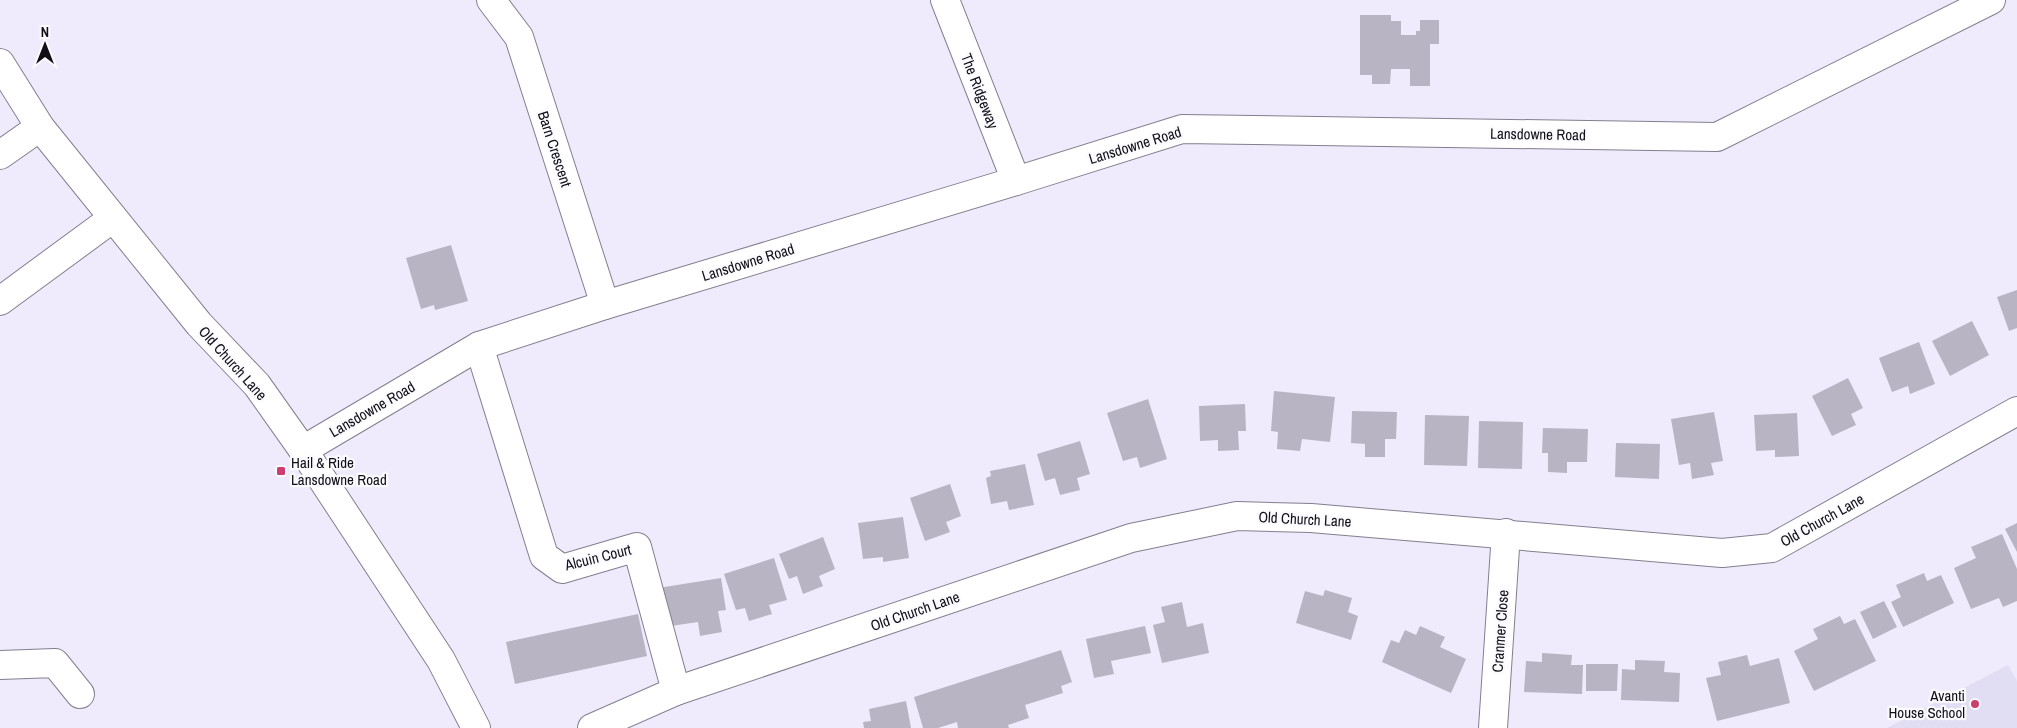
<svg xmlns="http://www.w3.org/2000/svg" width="2017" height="728" viewBox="0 0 2017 728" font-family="'Archivo Narrow',sans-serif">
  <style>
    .education { fill: #e1ddf2 }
    .building { fill: #b8b4c4 }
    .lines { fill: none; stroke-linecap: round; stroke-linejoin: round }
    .minor-casing { stroke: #827f8e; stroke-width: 30 }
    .minor { stroke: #fff; stroke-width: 28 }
    .poi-dot { fill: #cb3e6f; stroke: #fbfafe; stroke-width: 2 }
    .labels { text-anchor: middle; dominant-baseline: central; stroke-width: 4.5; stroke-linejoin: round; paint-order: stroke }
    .street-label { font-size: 15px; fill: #110f15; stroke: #fbfafe }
    .poi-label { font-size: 15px; fill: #110f15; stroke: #fbfafe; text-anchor: start }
  </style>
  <rect width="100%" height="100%" fill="#efebfc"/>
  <path class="education" d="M2008,665L2017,681V728H1887Z"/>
  <g class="building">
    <path d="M1360,15H1391V21H1401V35H1416V31H1420V20H1439V44H1430V86H1410V69H1391L1390,84H1372V75H1360Z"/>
    <path d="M451,245L468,301L435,310L434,305L421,309L406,258Z"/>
    <path d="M2017,290V328L2009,331L1997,297Z"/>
    <path d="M1972,321L1989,355L1950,376L1932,341Z"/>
    <path d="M1919,342L1935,384L1910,394L1908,386L1892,392L1879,358Z"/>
    <path d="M1848,378L1863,408L1851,414L1856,425L1832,436L1812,396Z"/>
    <path d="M1274,391L1335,397L1330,442L1302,439L1300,451L1277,449L1278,432L1271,431Z"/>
    <path d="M1148,399L1167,459L1140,468L1137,457L1123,461L1107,413Z"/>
    <path d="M1245,404L1246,431H1238L1239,450L1218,451V440L1200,441L1199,406Z"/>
    <path d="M1352,411L1397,412L1396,439H1385V457H1365V444L1351,443Z"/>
    <path d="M1714,412L1723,461L1711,463L1714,475L1692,479L1690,463L1679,465L1671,419Z"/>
    <path d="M1797,413L1799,456L1775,457V450L1756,451L1754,415Z"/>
    <path d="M1425,415L1469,416L1467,466L1424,465Z"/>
    <path d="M1479,421L1523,422L1522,469L1478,468Z"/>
    <path d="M1543,428L1588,429L1587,462H1567V473L1548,472V453H1542Z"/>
    <path d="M1080,441L1090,474L1077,478L1080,490L1060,495L1055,478L1045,481L1037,454Z"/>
    <path d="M1616,443L1660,444L1659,479L1615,477Z"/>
    <path d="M1025,464L1034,505L1009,510L1007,501L991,504L986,478L991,476L990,471Z"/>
    <path d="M950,484L961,516L946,522L950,532L925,541L910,498Z"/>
    <path d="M903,517L909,558L883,562V557L863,559L858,523Z"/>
    <path d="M2017,523V552L2005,529Z"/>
    <path d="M2002,534L2017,569V601L2003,607L1999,598L1971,609L1954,568L1976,558L1971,547Z"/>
    <path d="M823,537L835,569L819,576L823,586L803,594L797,576L789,579L779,554Z"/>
    <path d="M774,558L787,600L769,605L772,614L749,621L745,608L736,610L724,574Z"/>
    <path d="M1924,573L1927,581L1941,575L1954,603L1903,627L1891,602L1901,597L1896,585Z"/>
    <path d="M721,578L726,610L718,611L722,632L700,636L698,622L664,627L658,588Z"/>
    <path d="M1325,590L1352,598L1348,612L1358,616L1351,640L1296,623L1305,591L1323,596Z"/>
    <path d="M1884,601L1897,627L1873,639L1860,612Z"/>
    <path d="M1182,602L1187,627L1203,623L1209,653L1162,663L1153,625L1165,622L1161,607Z"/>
    <path d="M638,614L647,656L515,684L506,642Z"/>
    <path d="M1840,616L1844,624L1855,619L1876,661L1814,691L1794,651L1818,639L1813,629Z"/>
    <path d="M1145,626L1151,653L1111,661L1114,674L1094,678L1086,639Z"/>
    <path d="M1420,626L1445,637L1440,647L1466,659L1451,693L1382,662L1391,640L1399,643L1405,630L1416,635Z"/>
    <path d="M1061,650L1072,682L1061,686L1063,693L1025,705L1029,718L1008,725L1009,728H958L957,722L938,728H923L914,697Z"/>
    <path d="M1542,653L1572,655L1571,665H1583L1582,694L1524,692L1526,661L1542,662Z"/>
    <path d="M1747,655L1750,666L1779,658L1790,703L1717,721L1706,678L1721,675L1718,662Z"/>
    <path d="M1635,660L1665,661L1664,672L1680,673L1679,702L1621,700L1622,669L1635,670Z"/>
    <path d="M1586,664H1618L1617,691H1586Z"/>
    <path d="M906,701L911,728H864L863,722L871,721L869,709Z"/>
  </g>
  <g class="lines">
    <defs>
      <g id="minor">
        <path d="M491,0L519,37L605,305"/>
        <path d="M945,0L1016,181"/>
        <path d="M0,63L40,127L199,324L257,385L303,450L441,660L476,728"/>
        <path d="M0,155L40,127"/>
        <path d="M0,301L113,218"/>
        <path d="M479,346L544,556L562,569L637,547L676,691"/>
        <path d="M303,450L479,346L605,305L1016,181L1182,129L1717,137L1991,0"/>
        <path d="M0,665L55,663L80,694"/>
        <path d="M592,728L676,691L1131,538L1237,516L1311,518L1722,553L1772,548L2017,411"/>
        <path d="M1493,728L1506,533"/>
      </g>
    </defs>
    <use href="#minor" class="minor-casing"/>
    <use href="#minor" class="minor"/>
  </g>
  <g class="poi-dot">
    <rect x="276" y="466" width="10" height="10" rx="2.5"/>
    <circle cx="1975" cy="704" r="5"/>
  </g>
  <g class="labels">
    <g class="street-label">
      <text transform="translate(980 91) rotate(69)">The Ridgeway</text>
      <text transform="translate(1538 134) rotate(1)">Lansdowne Road</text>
      <text transform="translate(1135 145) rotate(-17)">Lansdowne Road</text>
      <text transform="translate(555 149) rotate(72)">Barn Crescent</text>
      <text transform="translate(748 262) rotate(-17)">Lansdowne Road</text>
      <text transform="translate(233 363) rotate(48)">Old Church Lane</text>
      <text transform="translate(372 409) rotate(-30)">Lansdowne Road</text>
      <text transform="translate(1305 519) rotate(3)">Old Church Lane</text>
      <text transform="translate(1822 520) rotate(-29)">Old Church Lane</text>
      <text transform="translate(598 557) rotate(-14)">Alcuin Court</text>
      <text transform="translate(915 611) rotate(-19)">Old Church Lane</text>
      <text transform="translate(1500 631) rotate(-86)">Cranmer Close</text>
    </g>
    <g class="poi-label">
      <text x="291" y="462">Hail &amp; Ride<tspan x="291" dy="17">Lansdowne Road</tspan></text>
      <text x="1965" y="695" text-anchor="end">Avanti<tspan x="1965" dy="17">House School</tspan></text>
    </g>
  </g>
  <g transform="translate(45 45)" stroke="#fbfafe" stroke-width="4" paint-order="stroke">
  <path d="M0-4L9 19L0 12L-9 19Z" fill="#110f15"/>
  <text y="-8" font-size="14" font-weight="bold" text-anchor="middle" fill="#110f15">N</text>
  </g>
</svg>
